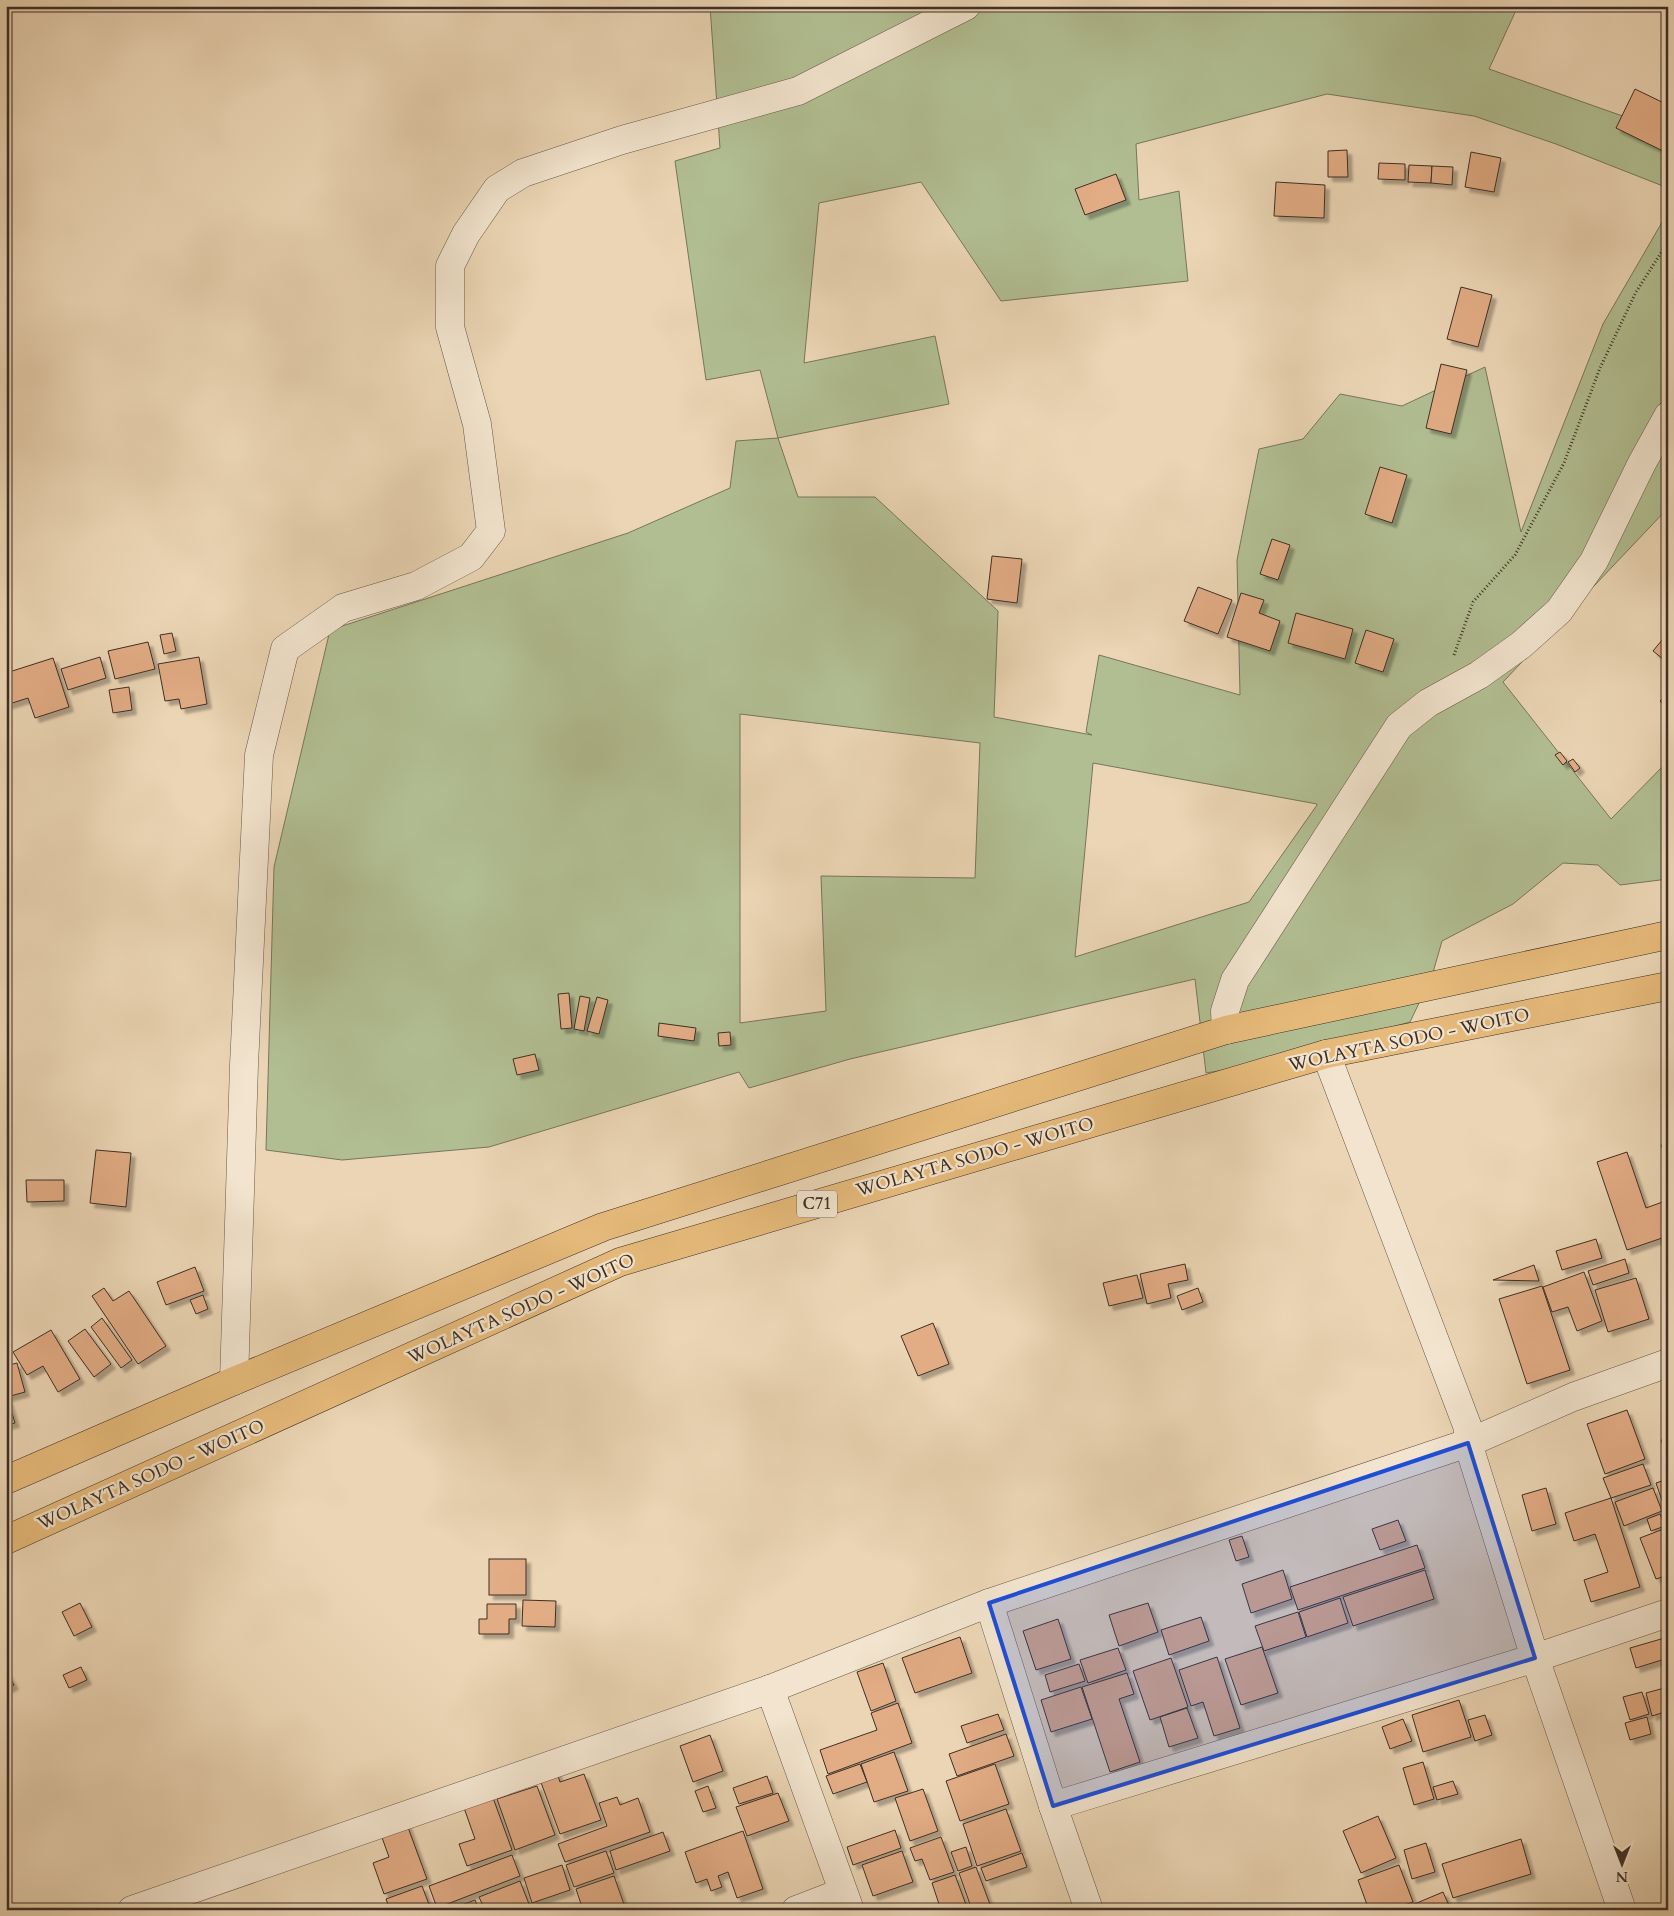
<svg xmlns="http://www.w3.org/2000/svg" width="1674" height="1916" viewBox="0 0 1674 1916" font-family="Cardo,serif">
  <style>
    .green { fill: #b1be92; stroke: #77765c; fill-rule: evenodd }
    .building { fill: #e2ac85; stroke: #3d2f25; filter: url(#shadow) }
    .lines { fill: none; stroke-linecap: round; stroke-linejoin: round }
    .minor-casing { stroke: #685849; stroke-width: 29 }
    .highway-casing { stroke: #3d2f25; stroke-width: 29 }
    .path { stroke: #3d2f25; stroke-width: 3; stroke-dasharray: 1 2.5; stroke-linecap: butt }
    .minor { stroke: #f2e4ce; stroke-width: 28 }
    .highway { stroke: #e6ba7a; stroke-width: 28 }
    .marked { fill: #1d4ed8; fill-opacity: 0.2; stroke: #1d4ed8; stroke-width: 4; stroke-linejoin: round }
    .labels { text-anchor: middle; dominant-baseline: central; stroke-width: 4.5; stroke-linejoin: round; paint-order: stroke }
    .shield { fill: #f2e4ce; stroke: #736558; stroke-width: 1 }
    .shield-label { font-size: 16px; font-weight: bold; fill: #3d2f25 }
    .street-label { font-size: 18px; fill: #3d2f25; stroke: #f2e4ce }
  </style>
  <defs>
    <filter id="shadow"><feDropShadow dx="4.5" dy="4.5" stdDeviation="1" flood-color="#0004"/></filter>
  </defs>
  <rect width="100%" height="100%" fill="#ebd5b4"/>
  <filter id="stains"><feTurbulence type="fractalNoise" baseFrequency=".004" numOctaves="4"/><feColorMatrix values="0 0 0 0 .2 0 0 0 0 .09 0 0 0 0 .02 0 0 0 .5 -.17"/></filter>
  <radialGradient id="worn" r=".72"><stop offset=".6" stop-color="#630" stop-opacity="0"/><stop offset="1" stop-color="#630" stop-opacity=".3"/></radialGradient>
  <path class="green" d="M710,6H1518L1489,69L1668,132V188L1556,144L1474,116L1327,94L1136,144L1139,200L1179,191L1188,281L1001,301L921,182L819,203L804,363L935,336L949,404L778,438L798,497H875L998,611L994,717L1092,735L1086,732L1099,655L1240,695L1237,560L1259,449L1303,439L1340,394L1402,406L1485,367L1521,532L1603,324L1668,212V508L1503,682L1611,819L1668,761V879L1620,885L1598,865L1563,863L1513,904L1442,941L1432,976L1410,1022L1252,1065L1206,1073L1195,979L850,1059L749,1088L739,1072L489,1147L342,1160L266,1150L274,867L330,630L628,533L730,488L736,441L778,438L760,370L706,380L675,161L720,148ZM740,714L980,743L975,878L821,876L826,1011L740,1023ZM1093,763L1317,804V805L1249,902L1075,957Z"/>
  <g class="building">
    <path d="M1635,89L1668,105V143L1663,151L1616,128Z"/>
    <path d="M1347,150L1348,177H1328V151Z"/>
    <path d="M1471,152L1501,158L1494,192L1465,187Z"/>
    <path d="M1379,163L1405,164V180L1378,179Z"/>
    <path d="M1409,165L1432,166L1431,183L1408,182Z"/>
    <path d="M1432,166L1453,167L1452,185L1431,183Z"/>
    <path d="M1116,174L1126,200L1085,215L1075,189Z"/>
    <path d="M1276,182L1325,185L1324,218L1274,216Z"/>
    <path d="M1461,287L1492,295L1478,347L1447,339Z"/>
    <path d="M1441,364L1467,370L1451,434L1426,428Z"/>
    <path d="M1380,467L1407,475L1392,523L1365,514Z"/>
    <path d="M1272,539L1290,545L1278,580L1260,574Z"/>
    <path d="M992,556L1022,559L1017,603L987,599Z"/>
    <path d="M1198,587L1232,600L1218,634L1184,621Z"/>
    <path d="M1241,593L1264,600L1259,613L1280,621L1270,651L1227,637Z"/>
    <path d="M1296,613L1353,629L1345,659L1288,643Z"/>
    <path d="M1366,630L1394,639L1383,672L1355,663Z"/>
    <path d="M172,633L176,651L164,654L160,635Z"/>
    <path d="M1667,634H1668V663L1653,651Z"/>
    <path d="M148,642L155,669L115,679L108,651Z"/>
    <path d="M100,657L106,678L68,690L61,669Z"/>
    <path d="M199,657L207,704L181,709L179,699L165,701L158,664Z"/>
    <path d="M53,658L69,707L35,718L28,698L6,705V673Z"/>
    <path d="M129,687L132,710L113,713L109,690Z"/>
    <path d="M1668,694V710L1660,701Z"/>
    <path d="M1560,752L1567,761L1563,765L1555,755Z"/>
    <path d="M1573,759L1580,768L1575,772L1568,762Z"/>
    <path d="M569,993L572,1028L561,1029L558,994Z"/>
    <path d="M580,996L590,998L584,1031L574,1029Z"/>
    <path d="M597,997L608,1000L599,1034L587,1031Z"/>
    <path d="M659,1023L696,1028L694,1041L658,1036Z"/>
    <path d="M730,1032L731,1045L719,1046L718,1033Z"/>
    <path d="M535,1054L539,1070L517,1075L513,1059Z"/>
    <path d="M1668,1143V1164L1661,1145Z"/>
    <path d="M96,1150L131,1153L126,1207L90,1203Z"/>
    <path d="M1627,1152L1646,1208L1668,1200V1236L1627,1250L1597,1162Z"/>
    <path d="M26,1180H64V1201L27,1202Z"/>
    <path d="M1596,1239L1602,1258L1562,1270L1556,1251Z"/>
    <path d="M1625,1259L1629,1273L1593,1285L1588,1271Z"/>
    <path d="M1185,1264L1188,1280L1168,1284L1171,1298L1147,1304L1140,1274Z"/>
    <path d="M1534,1265L1539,1281L1493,1280Z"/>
    <path d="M195,1267L204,1291L166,1305L157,1282Z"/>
    <path d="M1584,1272L1602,1321L1577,1331L1568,1307L1552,1312L1543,1287Z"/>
    <path d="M1137,1275L1143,1298L1109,1306L1103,1283Z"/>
    <path d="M1636,1278L1649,1319L1608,1332L1595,1290Z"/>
    <path d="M1542,1286L1570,1370L1527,1384L1499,1299Z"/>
    <path d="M104,1288L113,1301L129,1291L166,1346L138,1364L92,1296Z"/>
    <path d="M1198,1288L1203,1302L1182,1310L1177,1296Z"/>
    <path d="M203,1295L208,1309L196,1314L190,1300Z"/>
    <path d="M102,1318L132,1360L121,1368L91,1327Z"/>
    <path d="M933,1323L949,1364L918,1376L901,1336Z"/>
    <path d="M85,1329L111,1364L94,1377L68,1341Z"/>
    <path d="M51,1330L80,1379L58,1392L43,1366L27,1375L13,1352Z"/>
    <path d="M17,1363L25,1392L7,1397L15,1423L6,1425V1366Z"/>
    <path d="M1627,1410L1645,1459L1605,1474L1587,1424Z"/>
    <path d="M1668,1438V1464L1661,1440Z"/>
    <path d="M1643,1464L1651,1485L1611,1498L1603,1478Z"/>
    <path d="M1668,1479V1512H1666L1656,1483Z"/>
    <path d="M1546,1488L1556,1524L1532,1531L1522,1495Z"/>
    <path d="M1653,1488L1662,1511L1624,1526L1615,1502Z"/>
    <path d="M1611,1498L1640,1587L1591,1602L1584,1580L1608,1572L1595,1534L1574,1541L1565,1513Z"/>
    <path d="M1660,1514L1665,1526L1651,1531L1647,1519Z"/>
    <path d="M1398,1520L1406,1541L1380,1550L1372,1529Z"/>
    <path d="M1666,1528L1668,1533V1575L1656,1579L1640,1538Z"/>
    <path d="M1242,1536L1249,1557L1236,1561L1229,1540Z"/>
    <path d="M1417,1545L1425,1568L1298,1610L1290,1587Z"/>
    <rect x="489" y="1559" width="37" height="36"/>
    <path d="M1283,1570L1292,1599L1251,1613L1242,1584Z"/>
    <path d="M1425,1570L1434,1599L1353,1626L1343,1597Z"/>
    <path d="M1340,1598L1348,1623L1307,1637L1299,1612Z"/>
    <path d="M523,1600L556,1601L555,1627L522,1626Z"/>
    <path d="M80,1603L92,1627L74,1636L62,1612Z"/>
    <path d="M1148,1603L1158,1632L1119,1646L1109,1615Z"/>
    <path d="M487,1604H516V1619H509V1634H479V1619H487Z"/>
    <path d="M1298,1612L1306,1637L1264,1651L1255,1626Z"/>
    <path d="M1201,1617L1209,1641L1169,1655L1161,1630Z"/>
    <path d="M1058,1619L1071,1659L1036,1670L1023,1631Z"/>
    <path d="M960,1637L972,1673L915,1693L902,1658Z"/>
    <path d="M1668,1637V1658L1636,1668L1630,1648Z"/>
    <path d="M1262,1647L1278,1693L1241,1705L1225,1659Z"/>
    <path d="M1118,1648L1126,1670L1088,1683L1080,1660Z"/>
    <path d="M1217,1657L1240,1728L1214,1736L1203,1702L1191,1706L1179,1670Z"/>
    <path d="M1171,1658L1188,1707L1150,1720L1133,1671Z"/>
    <path d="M883,1663L896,1701L871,1711L857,1672Z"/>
    <path d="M1079,1664L1085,1681L1050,1692L1045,1675Z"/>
    <path d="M81,1667L87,1680L69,1688L63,1675Z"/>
    <path d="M6,1671L14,1685L6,1689Z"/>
    <path d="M1127,1673L1134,1694L1119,1699L1140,1762L1110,1772L1082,1687Z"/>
    <path d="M1081,1687L1092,1719L1051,1732L1041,1700Z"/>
    <path d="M1668,1687V1711L1652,1716L1646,1693Z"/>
    <path d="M1642,1692L1649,1714L1630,1720L1623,1697Z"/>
    <path d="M1459,1700L1471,1737L1423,1752L1412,1715Z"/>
    <path d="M898,1703L912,1743L828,1774L820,1750L877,1730L871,1713Z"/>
    <path d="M1187,1708L1198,1738L1169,1747L1160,1717Z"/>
    <path d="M998,1714L1004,1730L967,1743L961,1726Z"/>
    <path d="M1485,1715L1492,1735L1475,1741L1468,1720Z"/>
    <path d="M1647,1717L1651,1734L1630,1740L1625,1723Z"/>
    <path d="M1403,1719L1412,1741L1390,1749L1382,1727Z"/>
    <path d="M1006,1734L1014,1756L957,1776L949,1754Z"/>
    <path d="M710,1735L723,1771L693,1782L680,1746Z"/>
    <path d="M894,1752L908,1791L874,1802L861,1764Z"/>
    <path d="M1423,1762L1434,1799L1414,1805L1403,1768Z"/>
    <path d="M860,1764L867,1782L833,1794L826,1776Z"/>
    <path d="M995,1764L1009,1804L960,1821L946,1781Z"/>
    <path d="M556,1770L560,1782L584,1774L601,1820L560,1834L539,1777Z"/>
    <path d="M767,1776L773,1793L739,1804L733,1788Z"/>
    <path d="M1453,1781L1458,1794L1437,1800L1433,1787Z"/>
    <path d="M537,1786L555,1835L515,1850L497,1799Z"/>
    <path d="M708,1786L716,1808L703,1812L695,1791Z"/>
    <path d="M923,1789L938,1831L910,1841L895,1798Z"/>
    <path d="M778,1793L789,1821L747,1836L736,1807Z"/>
    <path d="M492,1795L512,1850L467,1866L459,1844L475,1839L463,1805Z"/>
    <path d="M617,1797L620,1805L638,1798L650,1832L565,1862L558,1844L607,1826L599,1803Z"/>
    <path d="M1006,1809L1021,1851L977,1866L963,1824Z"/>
    <path d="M1378,1816L1396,1858L1361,1873L1343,1831Z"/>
    <path d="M406,1822L427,1879L384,1894L373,1863L389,1857L380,1832Z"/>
    <path d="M895,1830L901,1848L853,1865L847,1847Z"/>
    <path d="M743,1831L763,1889L737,1898L728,1872L718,1876L722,1887L711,1891L707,1879L696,1883L685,1852Z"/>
    <path d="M663,1832L670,1851L616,1870L610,1851Z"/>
    <path d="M941,1837L954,1872L930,1880L922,1859L915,1861L910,1848Z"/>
    <path d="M1521,1839L1531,1874L1453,1898L1442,1864Z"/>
    <path d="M1426,1843L1435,1872L1412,1879L1404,1850Z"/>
    <path d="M966,1847L972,1866L958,1871L951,1852Z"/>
    <path d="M606,1851L614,1873L574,1887L566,1865Z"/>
    <path d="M902,1851L913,1882L873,1896L862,1865Z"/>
    <path d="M1022,1853L1027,1867L986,1881L981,1868Z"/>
    <path d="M512,1855L520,1876L437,1908L429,1886Z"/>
    <path d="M562,1865L570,1890L532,1903L524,1878Z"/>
    <path d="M1399,1865L1413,1902L1390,1910H1369L1358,1880Z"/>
    <path d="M976,1867L991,1907L984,1910H972L959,1873Z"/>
    <path d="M955,1875L968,1910H941L932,1883Z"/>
    <path d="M614,1876L626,1910H583L576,1889Z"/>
    <path d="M520,1881L529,1904L515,1910H485L479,1897Z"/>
    <path d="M422,1886L430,1907L421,1910H390L386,1899Z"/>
    <path d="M1443,1892L1451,1910H1406L1405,1908Z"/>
    <path d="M475,1900L479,1910H448Z"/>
    <path d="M339,1906L341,1910H328Z"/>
  </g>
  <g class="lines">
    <defs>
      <g id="minor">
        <path d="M1226,1030L1225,1011L1235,980L1399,726L1428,703L1479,675L1521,645L1559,611L1594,561L1642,463L1668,416"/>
        <path d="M1326,1054L1468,1428V1443L1535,1658L1622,1910"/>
        <path d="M234,1381L244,1065L259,755L285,649L343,608L416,586L471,557L491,531L477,424L450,327V266L466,234L497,189L523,173L622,140L798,91L966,6"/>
        <path d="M989,1603L1053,1806L1089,1910"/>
        <path d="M770,1689L850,1910"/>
        <path d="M1053,1806L1535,1658L1668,1613"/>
        <path d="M132,1910L770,1689L989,1603L1468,1443L1573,1397L1668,1363"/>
        <path d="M796,1910L843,1892"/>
      </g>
      <g id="highway">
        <path d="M6,1480L234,1381L603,1227L1226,1030L1668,935"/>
        <path d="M6,1540L620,1262L1326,1054L1668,986"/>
      </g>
    </defs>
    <use href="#minor" class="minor-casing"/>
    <use href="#highway" class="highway-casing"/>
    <path class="path" d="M1454,655L1473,602L1515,555L1564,463L1600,368L1636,292L1668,242"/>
    <use href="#minor" class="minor"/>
    <use href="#highway" class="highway"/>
  </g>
  <path class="marked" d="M1468,1443L1535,1658L1053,1806L989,1603Z"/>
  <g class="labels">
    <rect class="shield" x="797" y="1190.5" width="40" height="27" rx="4"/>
    <g class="shield-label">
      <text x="817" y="1204">C71</text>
    </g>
    <g class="street-label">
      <text transform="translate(1409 1040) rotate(-12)">WOLAYTA SODO - WOITO</text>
      <text transform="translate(975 1157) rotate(-16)">WOLAYTA SODO - WOITO</text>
      <text transform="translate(521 1309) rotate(-24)">WOLAYTA SODO - WOITO</text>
      <text transform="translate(151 1475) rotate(-24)">WOLAYTA SODO - WOITO</text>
    </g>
  </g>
  <rect width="1674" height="1916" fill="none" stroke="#ebd5b4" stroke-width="25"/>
  <rect x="8" y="8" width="1659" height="1901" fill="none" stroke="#3d2f25" stroke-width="2.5"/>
  <rect x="12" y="12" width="1649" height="1891" fill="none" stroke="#3d2f25"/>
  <g transform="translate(1622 1864) rotate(180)" stroke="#f2e4ce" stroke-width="4" paint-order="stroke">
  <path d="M0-4L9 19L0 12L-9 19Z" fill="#3d2f25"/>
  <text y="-8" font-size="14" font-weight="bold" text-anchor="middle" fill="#3d2f25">N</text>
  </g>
  <rect width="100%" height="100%" filter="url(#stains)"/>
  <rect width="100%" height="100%" fill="url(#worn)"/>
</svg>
